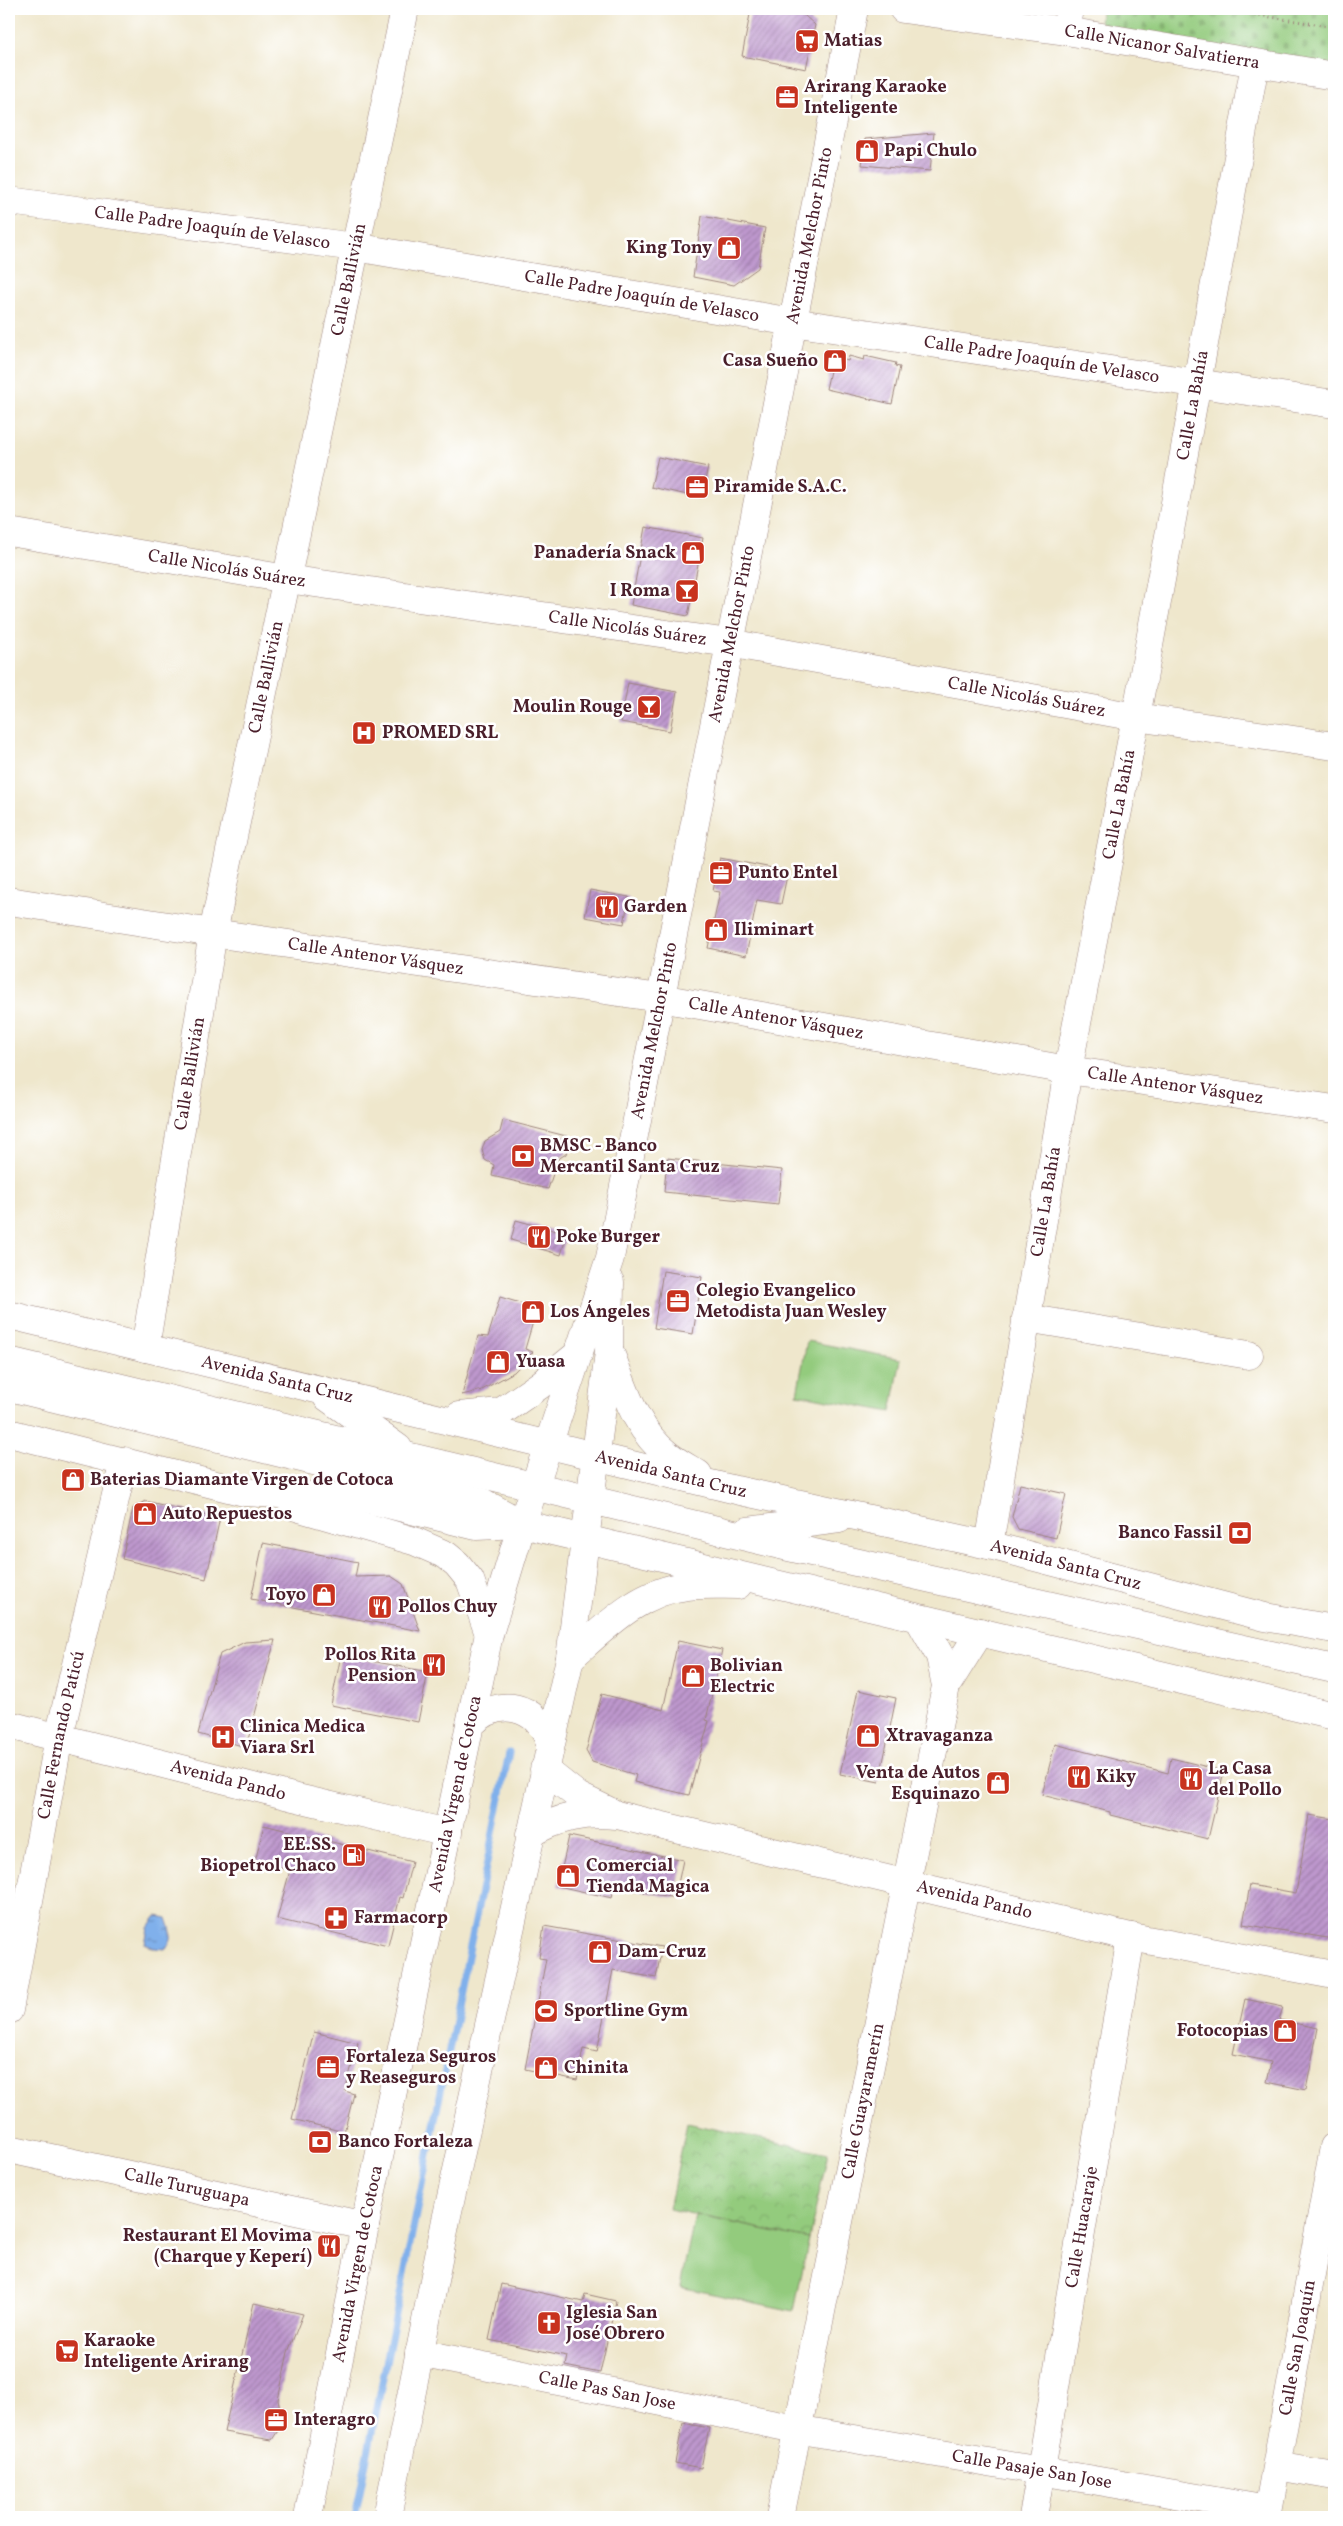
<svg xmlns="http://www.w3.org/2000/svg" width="1343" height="2526" viewBox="0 0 1343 2526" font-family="Vollkorn,serif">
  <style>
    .cemetery { fill: url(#cemetery-stones); stroke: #6e7554 }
    .park { fill: url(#park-crowns); stroke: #6e7554 }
    .garden { fill: #93cb7d; stroke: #6e7554 }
    .water { fill: url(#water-ripples); stroke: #65688b }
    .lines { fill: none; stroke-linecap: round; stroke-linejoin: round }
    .stream { stroke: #80b0eb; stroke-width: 7 }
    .building { fill: url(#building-hatch) }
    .minor-casing { stroke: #9c837c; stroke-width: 29 }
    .major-casing { stroke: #9c837c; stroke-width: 29 }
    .path { stroke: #9c837c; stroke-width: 3; stroke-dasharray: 1 4; stroke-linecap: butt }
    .minor { stroke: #fff; stroke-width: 28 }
    .major { stroke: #fff; stroke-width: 28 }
    .labels { text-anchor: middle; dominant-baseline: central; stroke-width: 5; stroke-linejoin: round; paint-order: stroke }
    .poi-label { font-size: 18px; font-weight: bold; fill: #4a1f2b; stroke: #fff; text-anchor: start }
    .street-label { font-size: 18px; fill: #4a1f2b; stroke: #fff }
  </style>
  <defs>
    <pattern id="cemetery-stones" width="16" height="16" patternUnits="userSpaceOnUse" patternTransform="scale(1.25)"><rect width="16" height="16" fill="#93cb7d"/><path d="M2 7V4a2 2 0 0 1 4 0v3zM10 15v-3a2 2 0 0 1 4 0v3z" fill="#80ae6c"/></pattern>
    <pattern id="park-crowns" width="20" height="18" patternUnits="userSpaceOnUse" patternTransform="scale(1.25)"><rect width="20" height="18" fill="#93cb7d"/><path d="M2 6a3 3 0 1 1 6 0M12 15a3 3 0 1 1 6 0" fill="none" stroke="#80ae6c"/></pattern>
    <pattern id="water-ripples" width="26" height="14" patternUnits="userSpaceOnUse" patternTransform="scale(1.25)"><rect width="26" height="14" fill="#80b0eb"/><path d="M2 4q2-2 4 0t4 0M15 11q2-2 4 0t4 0" fill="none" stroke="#6b8fbf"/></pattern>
    <pattern id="building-hatch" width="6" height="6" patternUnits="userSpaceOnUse" patternTransform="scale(1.25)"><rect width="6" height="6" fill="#be98ce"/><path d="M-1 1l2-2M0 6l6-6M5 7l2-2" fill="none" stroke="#9c7ba7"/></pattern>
  </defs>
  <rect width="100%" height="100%" fill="#fff"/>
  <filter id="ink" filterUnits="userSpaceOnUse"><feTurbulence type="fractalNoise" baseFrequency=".02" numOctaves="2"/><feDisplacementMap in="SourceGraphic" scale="10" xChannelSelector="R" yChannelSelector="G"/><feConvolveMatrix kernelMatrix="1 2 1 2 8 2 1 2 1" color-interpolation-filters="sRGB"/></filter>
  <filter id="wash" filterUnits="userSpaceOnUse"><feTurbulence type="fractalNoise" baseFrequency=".0096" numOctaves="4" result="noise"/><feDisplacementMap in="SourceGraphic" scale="20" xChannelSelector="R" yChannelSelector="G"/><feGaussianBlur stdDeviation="1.12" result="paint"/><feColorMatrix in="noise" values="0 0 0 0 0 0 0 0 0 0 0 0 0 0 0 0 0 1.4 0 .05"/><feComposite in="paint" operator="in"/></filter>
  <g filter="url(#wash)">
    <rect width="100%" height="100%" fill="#efe7cc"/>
    <path class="cemetery" d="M1101,9H1334V66L1100,28Z"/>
    <path class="park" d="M687,2123L828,2153L809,2239L669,2209Z"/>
    <g class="garden">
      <path d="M807,1341L901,1359L891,1412L797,1394Z"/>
      <path d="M695,2215L809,2239L794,2311L680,2287Z"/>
    </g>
    <path class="water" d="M157,1916L167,1918C171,1930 175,1940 165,1949L154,1948L145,1944L148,1928Z"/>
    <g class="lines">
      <path class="stream" d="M355,2517L509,1753"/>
    </g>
    <g id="blocks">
      <g class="building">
        <path d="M751,9H771L804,15L815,25L806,69L742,56Z"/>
        <path d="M934,133L930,171L862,165L865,139Z"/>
        <path d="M702,216L765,228L758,268L734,285L693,277Z"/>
        <path d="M849,356L864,360L865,356L896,363L895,366L900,367L892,404L826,389L833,357L848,361Z"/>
        <path d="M658,457L708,467L701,498L651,487Z"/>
        <path d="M645,527L703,538L688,616L631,605Z"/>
        <path d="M628,683L677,692L670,731L621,722Z"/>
        <path d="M720,858L788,871L781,904L757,900L746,956L708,948L720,892L713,891Z"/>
        <path d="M590,890L629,897L624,924L585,917Z"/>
        <path d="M503,1120L570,1137L566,1154L558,1159L548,1189L492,1176L494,1165L485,1160L482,1150L485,1141L500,1132Z"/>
        <path d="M667,1158L782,1170L778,1204L664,1192Z"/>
        <path d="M516,1220L567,1234L561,1255L511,1240Z"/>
        <path d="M663,1271L702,1277L693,1334L654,1328Z"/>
        <path d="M500,1297L537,1308L525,1349L533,1352L514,1372L482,1390L462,1395L478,1336L488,1337Z"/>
        <path d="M1020,1484L1066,1494L1056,1538L1018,1529L1012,1517Z"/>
        <path d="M145,1501L220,1518L206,1579L122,1559L133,1508Z"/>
        <path d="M263,1543L358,1562L355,1577L391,1576L403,1584L420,1631L251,1599Z"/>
        <path d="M275,1640L246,1747L198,1734L220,1654L245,1642Z"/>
        <path d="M678,1641L722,1650L706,1720L709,1721L689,1795L634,1782L636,1775L592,1762L586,1751L602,1694L663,1710Z"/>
        <path d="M341,1655L428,1672L418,1722L331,1705Z"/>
        <path d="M858,1690L896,1698L879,1782L840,1774Z"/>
        <path d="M1055,1744L1168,1773L1171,1758L1224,1771L1208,1839L1110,1815V1812L1042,1795Z"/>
        <path d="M1309,1815L1334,1819V1933L1327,1938L1243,1924L1250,1885L1296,1893Z"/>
        <path d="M264,1825L412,1862L403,1898L400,1897L388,1946L277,1919L290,1870L255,1862Z"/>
        <path d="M569,1836L683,1860L675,1898L614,1886L612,1898L558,1886Z"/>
        <path d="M544,1926L662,1947L656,1978L613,1970L597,2052L583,2049L577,2080L525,2069L546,1959L539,1958Z"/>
        <path d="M1245,1999L1283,2007L1279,2020L1318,2028L1306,2090L1267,2082L1271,2062L1233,2054Z"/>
        <path d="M314,2032L358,2043L345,2091L354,2094L344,2132L292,2119Z"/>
        <path d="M501,2284L583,2302L585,2294L616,2301L600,2373L565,2366L567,2356L489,2340Z"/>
        <path d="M254,2303L303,2314L288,2352L278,2400L282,2417L279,2429L272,2440L224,2432Z"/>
        <path d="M683,2423L709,2428L701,2468L675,2463Z"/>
      </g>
    </g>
  </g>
  <g filter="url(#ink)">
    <use href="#blocks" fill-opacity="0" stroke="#9c837c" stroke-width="1"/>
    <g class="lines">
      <defs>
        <g id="minor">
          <path id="s1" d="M903,9L1066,31L1334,76"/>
          <path d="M1066,31L1070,9"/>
          <path id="s2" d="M9,201L355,247L792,322L1334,404"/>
          <path id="s3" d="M9,532L287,579L729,643L1136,717L1334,746"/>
          <path id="s4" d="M9,901L213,933L660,998L1068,1070L1334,1109"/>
          <path d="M1026,1318L1249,1355"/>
          <path id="s5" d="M145,1348L213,933L405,9"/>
          <path id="s6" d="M989,1545L1068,1070L1136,717L1255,64"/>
          <path d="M946,1686L980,1632"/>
          <path id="s7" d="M9,1725L293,1797L448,1833"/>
          <path d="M544,1769L578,1796L611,1812"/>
          <path id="s8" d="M530,1834C559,1817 583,1812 617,1815L1131,1937L1334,1975"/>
          <path id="s9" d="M9,2010L59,1737L124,1461"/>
          <path id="s10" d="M9,2149L365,2226"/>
          <path id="s11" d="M419,2353L796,2429L1268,2510"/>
          <path d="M1277,2466L1334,2476"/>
          <path id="s12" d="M780,2517L946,1686L940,1656L919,1619"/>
          <path id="s13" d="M1033,2517L1131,1937"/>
          <path id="s14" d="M1267,2517L1334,2147"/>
        </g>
        <g id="major">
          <path id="s15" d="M9,1315L736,1490L989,1545L1265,1617L1334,1629"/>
          <path d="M611,1355C625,1391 636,1430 668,1455C677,1462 688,1468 698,1474"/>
          <path d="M9,1361L788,1547L1334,1669"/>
          <path d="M9,1387L482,1502L522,1524L1334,1716"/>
          <path d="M327,1397L398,1448"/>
          <path d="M459,1416L501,1412L540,1385L578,1354"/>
          <path d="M9,1433L244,1492L367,1499L476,1526L522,1524"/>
          <path d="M293,1506L414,1541L446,1555L457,1564L470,1580L489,1634"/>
          <path d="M748,1531L839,1519"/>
          <path d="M570,1658C604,1628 639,1591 687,1586C703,1584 721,1585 738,1585"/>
          <path d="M470,1725C498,1696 537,1704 550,1743"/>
          <path id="s16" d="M308,2517L369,2205L489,1634L522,1524L610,1258L854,9"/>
          <path d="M387,2517L446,2220L570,1658L609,1352L610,1282"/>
        </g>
      </defs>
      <use href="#minor" class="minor-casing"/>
      <use href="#major" class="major-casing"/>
      <path class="path" d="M1220,9L1334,27"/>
      <use href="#minor" class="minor"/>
      <use href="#major" class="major"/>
    </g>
  </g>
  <defs>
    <symbol id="supermarket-square" viewBox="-11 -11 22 22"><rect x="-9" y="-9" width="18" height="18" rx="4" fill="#c8321e" stroke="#fff"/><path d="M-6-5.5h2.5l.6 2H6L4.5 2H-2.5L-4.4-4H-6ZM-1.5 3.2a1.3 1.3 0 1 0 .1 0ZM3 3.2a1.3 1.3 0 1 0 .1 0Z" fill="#fff"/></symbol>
    <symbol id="office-square" viewBox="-11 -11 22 22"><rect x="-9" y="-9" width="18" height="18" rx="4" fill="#c8321e" stroke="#fff"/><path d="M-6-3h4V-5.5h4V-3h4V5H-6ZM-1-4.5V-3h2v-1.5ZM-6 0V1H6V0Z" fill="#fff"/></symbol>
    <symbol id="shop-square" viewBox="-11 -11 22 22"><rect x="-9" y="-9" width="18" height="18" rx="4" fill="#c8321e" stroke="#fff"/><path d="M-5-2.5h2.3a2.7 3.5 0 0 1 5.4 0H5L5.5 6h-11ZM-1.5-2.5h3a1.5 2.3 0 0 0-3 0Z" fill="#fff"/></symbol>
    <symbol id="bar-square" viewBox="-11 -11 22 22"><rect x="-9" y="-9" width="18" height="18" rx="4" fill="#c8321e" stroke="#fff"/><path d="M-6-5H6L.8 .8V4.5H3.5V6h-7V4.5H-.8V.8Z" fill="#fff"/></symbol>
    <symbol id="hospital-square" viewBox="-11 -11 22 22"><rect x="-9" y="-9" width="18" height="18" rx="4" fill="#c8321e" stroke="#fff"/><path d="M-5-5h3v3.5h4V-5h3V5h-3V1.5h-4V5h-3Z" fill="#fff"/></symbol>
    <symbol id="restaurant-square" viewBox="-11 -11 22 22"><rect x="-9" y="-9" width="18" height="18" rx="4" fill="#c8321e" stroke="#fff"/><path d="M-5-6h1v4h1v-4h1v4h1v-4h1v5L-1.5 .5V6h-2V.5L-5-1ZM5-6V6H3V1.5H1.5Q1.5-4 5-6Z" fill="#fff"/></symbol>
    <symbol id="bank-square" viewBox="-11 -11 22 22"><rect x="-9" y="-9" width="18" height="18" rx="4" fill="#c8321e" stroke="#fff"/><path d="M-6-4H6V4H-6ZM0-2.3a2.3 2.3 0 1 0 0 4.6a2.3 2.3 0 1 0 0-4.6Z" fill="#fff"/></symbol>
    <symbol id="fuel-square" viewBox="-11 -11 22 22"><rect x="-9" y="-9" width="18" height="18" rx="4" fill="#c8321e" stroke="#fff"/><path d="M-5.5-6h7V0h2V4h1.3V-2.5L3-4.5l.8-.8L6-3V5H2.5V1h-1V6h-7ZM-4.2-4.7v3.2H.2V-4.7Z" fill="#fff"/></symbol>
    <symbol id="pharmacy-square" viewBox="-11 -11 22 22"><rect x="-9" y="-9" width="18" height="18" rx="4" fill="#c8321e" stroke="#fff"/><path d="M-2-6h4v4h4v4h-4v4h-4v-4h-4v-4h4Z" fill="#fff"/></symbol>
    <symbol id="stadium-square" viewBox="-11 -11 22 22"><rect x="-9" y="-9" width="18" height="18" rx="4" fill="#c8321e" stroke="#fff"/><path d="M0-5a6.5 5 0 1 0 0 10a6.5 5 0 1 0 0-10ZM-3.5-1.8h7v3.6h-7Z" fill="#fff"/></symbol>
    <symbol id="church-square" viewBox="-11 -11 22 22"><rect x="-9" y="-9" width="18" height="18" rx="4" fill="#c8321e" stroke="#fff"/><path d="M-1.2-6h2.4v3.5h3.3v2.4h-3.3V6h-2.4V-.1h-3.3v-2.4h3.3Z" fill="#fff"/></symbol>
  </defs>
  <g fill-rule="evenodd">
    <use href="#supermarket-square" x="793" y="27" width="28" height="28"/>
    <use href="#office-square" x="773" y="83" width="28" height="28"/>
    <use href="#shop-square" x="853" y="137" width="28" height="28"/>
    <use href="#shop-square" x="715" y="234" width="28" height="28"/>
    <use href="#shop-square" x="821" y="347" width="28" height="28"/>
    <use href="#office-square" x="683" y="473" width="28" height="28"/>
    <use href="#shop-square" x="679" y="539" width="28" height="28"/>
    <use href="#bar-square" x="673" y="577" width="28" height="28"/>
    <use href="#bar-square" x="635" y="693" width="28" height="28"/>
    <use href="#hospital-square" x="350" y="719" width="28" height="28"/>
    <use href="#office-square" x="707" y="859" width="28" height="28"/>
    <use href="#restaurant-square" x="593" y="893" width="28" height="28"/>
    <use href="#shop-square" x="702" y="916" width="28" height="28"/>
    <use href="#bank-square" x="509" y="1142" width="28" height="28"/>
    <use href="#restaurant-square" x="525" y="1223" width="28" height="28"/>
    <use href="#office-square" x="664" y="1287" width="28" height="28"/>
    <use href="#shop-square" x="519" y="1298" width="28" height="28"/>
    <use href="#shop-square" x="484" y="1348" width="28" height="28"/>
    <use href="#shop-square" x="59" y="1466" width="28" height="28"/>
    <use href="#shop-square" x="131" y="1500" width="28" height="28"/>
    <use href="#bank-square" x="1226" y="1519" width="28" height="28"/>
    <use href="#shop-square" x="310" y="1581" width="28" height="28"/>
    <use href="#restaurant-square" x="366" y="1593" width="28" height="28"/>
    <use href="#restaurant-square" x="420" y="1651" width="28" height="28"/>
    <use href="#shop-square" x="679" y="1662" width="28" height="28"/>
    <use href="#shop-square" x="854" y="1722" width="28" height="28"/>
    <use href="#hospital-square" x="209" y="1723" width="28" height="28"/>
    <use href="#restaurant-square" x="1065" y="1763" width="28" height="28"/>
    <use href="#restaurant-square" x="1177" y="1765" width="28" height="28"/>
    <use href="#shop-square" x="984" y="1769" width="28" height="28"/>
    <use href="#fuel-square" x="340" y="1841" width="28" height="28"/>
    <use href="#shop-square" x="554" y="1862" width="28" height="28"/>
    <use href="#pharmacy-square" x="322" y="1904" width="28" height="28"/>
    <use href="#shop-square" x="586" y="1938" width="28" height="28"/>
    <use href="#stadium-square" x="532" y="1997" width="28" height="28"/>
    <use href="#shop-square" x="1271" y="2017" width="28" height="28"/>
    <use href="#office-square" x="314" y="2053" width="28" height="28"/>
    <use href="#shop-square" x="532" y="2054" width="28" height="28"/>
    <use href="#bank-square" x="306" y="2128" width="28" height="28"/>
    <use href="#restaurant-square" x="315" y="2232" width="28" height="28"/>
    <use href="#church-square" x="535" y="2309" width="28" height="28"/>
    <use href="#supermarket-square" x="53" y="2337" width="28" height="28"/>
    <use href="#office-square" x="262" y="2406" width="28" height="28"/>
  </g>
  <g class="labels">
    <g class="poi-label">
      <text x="824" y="41">Matias</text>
      <text x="804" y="87">Arirang Karaoke<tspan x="804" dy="21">Inteligente</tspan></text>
      <text x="884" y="151">Papi Chulo</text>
      <text x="712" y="248" text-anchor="end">King Tony</text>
      <text x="818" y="361" text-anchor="end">Casa Sueño</text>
      <text x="714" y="487">Piramide S.A.C.</text>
      <text x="676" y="553" text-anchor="end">Panadería Snack</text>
      <text x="670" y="591" text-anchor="end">I Roma</text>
      <text x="632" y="707" text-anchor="end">Moulin Rouge</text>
      <text x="382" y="733">PROMED SRL</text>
      <text x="738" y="873">Punto Entel</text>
      <text x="624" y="907">Garden</text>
      <text x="734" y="930">Iliminart</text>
      <text x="540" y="1146">BMSC - Banco<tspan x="540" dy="21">Mercantil Santa Cruz</tspan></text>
      <text x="556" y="1237">Poke Burger</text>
      <text x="696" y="1291">Colegio Evangelico<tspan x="696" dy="21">Metodista Juan Wesley</tspan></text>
      <text x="550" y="1312">Los Ángeles</text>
      <text x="516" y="1362">Yuasa</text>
      <text x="90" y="1480">Baterias Diamante Virgen de Cotoca</text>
      <text x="162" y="1514">Auto Repuestos</text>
      <text x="1222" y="1533" text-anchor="end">Banco Fassil</text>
      <text x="306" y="1595" text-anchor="end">Toyo</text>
      <text x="398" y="1607">Pollos Chuy</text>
      <text x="416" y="1655" text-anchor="end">Pollos Rita<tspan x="416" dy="21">Pension</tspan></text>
      <text x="710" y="1666">Bolivian<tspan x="710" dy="21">Electric</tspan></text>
      <text x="240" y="1727">Clinica Medica<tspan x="240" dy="21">Viara Srl</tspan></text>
      <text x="886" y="1736">Xtravaganza</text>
      <text x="1208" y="1769">La Casa<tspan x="1208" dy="21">del Pollo</tspan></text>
      <text x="980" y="1773" text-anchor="end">Venta de Autos<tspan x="980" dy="21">Esquinazo</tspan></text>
      <text x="1096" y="1777">Kiky</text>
      <text x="336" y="1845" text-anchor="end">EE.SS.<tspan x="336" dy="21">Biopetrol Chaco</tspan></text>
      <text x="586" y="1866">Comercial<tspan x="586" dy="21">Tienda Magica</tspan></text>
      <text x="354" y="1918">Farmacorp</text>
      <text x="618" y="1952">Dam-Cruz</text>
      <text x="564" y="2011">Sportline Gym</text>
      <text x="1268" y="2031" text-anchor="end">Fotocopias</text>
      <text x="346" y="2057">Fortaleza Seguros<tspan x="346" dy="21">y Reaseguros</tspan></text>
      <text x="564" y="2068">Chinita</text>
      <text x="338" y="2142">Banco Fortaleza</text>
      <text x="312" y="2236" text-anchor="end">Restaurant El Movima<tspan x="312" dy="21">(Charque y Keperí)</tspan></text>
      <text x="566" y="2313">Iglesia San<tspan x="566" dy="21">José Obrero</tspan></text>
      <text x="84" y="2341">Karaoke<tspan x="84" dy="21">Inteligente Arirang</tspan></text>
      <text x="294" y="2420">Interagro</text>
    </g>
    <g class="street-label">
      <text stroke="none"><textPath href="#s1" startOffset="262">Calle Nicanor Salvatierra</textPath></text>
      <text stroke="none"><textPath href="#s2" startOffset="205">Calle Padre Joaquín de Velasco</textPath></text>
      <text stroke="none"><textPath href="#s16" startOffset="2338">Avenida Melchor Pinto</textPath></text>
      <text stroke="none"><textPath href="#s5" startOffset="1088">Calle Ballivián</textPath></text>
      <text stroke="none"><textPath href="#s2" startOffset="640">Calle Padre Joaquín de Velasco</textPath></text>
      <text stroke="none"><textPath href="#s2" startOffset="1045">Calle Padre Joaquín de Velasco</textPath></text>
      <text stroke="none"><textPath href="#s6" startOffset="1158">Calle La Bahía</textPath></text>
      <text stroke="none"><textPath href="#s3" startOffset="221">Calle Nicolás Suárez</textPath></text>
      <text stroke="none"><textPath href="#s3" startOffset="626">Calle Nicolás Suárez</textPath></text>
      <text stroke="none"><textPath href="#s16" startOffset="1932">Avenida Melchor Pinto</textPath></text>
      <text stroke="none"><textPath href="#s5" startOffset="682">Calle Ballivián</textPath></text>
      <text stroke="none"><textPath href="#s3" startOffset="1031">Calle Nicolás Suárez</textPath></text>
      <text stroke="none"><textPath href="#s6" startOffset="752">Calle La Bahía</textPath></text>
      <text stroke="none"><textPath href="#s4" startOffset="371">Calle Antenor Vásquez</textPath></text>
      <text stroke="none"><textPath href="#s4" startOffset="776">Calle Antenor Vásquez</textPath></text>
      <text stroke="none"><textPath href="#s16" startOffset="1528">Avenida Melchor Pinto</textPath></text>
      <text stroke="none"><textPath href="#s5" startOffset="278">Calle Ballivián</textPath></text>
      <text stroke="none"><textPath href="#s4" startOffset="1181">Calle Antenor Vásquez</textPath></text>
      <text stroke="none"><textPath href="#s6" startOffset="348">Calle La Bahía</textPath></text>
      <text stroke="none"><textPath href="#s15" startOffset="276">Avenida Santa Cruz</textPath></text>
      <text stroke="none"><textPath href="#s15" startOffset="681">Avenida Santa Cruz</textPath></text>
      <text stroke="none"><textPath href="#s15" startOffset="1086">Avenida Santa Cruz</textPath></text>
      <text stroke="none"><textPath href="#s9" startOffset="280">Calle Fernando Paticú</textPath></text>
      <text stroke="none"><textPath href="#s7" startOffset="226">Avenida Pando</textPath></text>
      <text stroke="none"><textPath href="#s16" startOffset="738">Avenida Virgen de Cotoca</textPath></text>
      <text stroke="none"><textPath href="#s8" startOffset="458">Avenida Pando</textPath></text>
      <text stroke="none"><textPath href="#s12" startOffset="424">Calle Guayaramerín</textPath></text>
      <text stroke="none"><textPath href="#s10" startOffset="182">Calle Turuguapa</textPath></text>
      <text stroke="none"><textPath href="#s13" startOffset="294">Calle Huacaraje</textPath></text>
      <text stroke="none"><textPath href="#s16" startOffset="258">Avenida Virgen de Cotoca</textPath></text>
      <text stroke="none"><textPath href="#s14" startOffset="172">Calle San Joaquín</textPath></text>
      <text stroke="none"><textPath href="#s11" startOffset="192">Calle Pas San Jose</textPath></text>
      <text stroke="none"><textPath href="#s11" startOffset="624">Calle Pasaje San Jose</textPath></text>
    </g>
  </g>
  <rect width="1343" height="2526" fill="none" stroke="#fff" stroke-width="30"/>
</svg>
